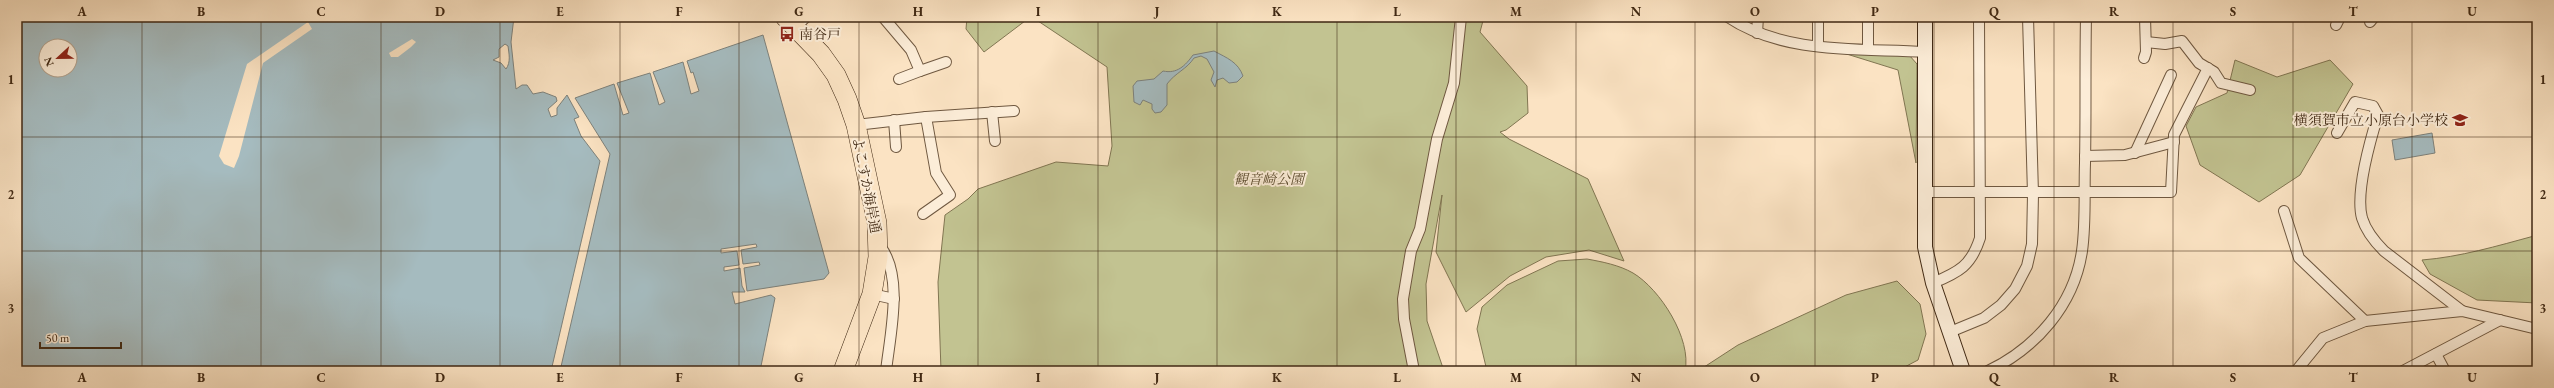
<svg xmlns="http://www.w3.org/2000/svg" width="2554" height="388" viewBox="0 0 2554 388" font-family="'EB Garamond','Noto Serif JP',serif">
  <style>
    .green { fill: #c2c391; stroke: #817652 }
    .water { fill: #a5bbbf; stroke: #7d817b; fill-rule: evenodd }
    .pier { fill: #fbe3c3 }
    .lines { fill: none; stroke-linecap: round; stroke-linejoin: round }
    .street-casing { stroke: #6f5840; stroke-width: 12 }
    .secondary-casing { stroke: #402914; stroke-width: 16 }
    .highway-casing { stroke: #402914; stroke-width: 20 }
    .street { stroke: #fcedd8; stroke-width: 10 }
    .secondary { stroke: #fcedd8; stroke-width: 14 }
    .highway { stroke: #fbe3c3; stroke-width: 19 }
    .grid { fill: none; stroke: #402914; stroke-width: 1; stroke-opacity: 0.55 }
    .labels { text-anchor: middle; dominant-baseline: central; stroke-width: 4; stroke-linejoin: round; paint-order: stroke }
    .poi-label { font-size: 14px; fill: #402914; stroke: #fcedd8; text-anchor: start }
    .park-label { font-size: 14px; font-style: italic; fill: #605033; stroke: #fcedd8 }
    .street-label { font-size: 14px; fill: #402914; stroke: #fcedd8 }
    .neatline { fill: none; stroke: #402914; stroke-width: 1.5 }
    .grid-label { font-size: 13px; text-anchor: middle; font-weight: bold; fill: #402914 }
  </style>
  <rect width="100%" height="100%" fill="#fbe3c3"/>
  <filter id="stains"><feTurbulence type="fractalNoise" baseFrequency=".005" numOctaves="4"/><feColorMatrix values="0 0 0 0 .2 0 0 0 0 .09 0 0 0 0 .02 0 0 0 .5 -.17"/></filter>
  <radialGradient id="worn" r=".72"><stop offset=".6" stop-color="#630" stop-opacity="0"/><stop offset="1" stop-color="#630" stop-opacity=".3"/></radialGradient>
  <g class="green">
    <path d="M967,17H1023L1025,21L984,52L966,29Z"/>
    <path d="M1032,17H1484L1480,32L1527,86L1528,113L1506,130L1500,132L1509,139L1588,179L1624,261L1589,250L1546,257L1510,276L1466,312L1436,252L1442,195L1426,284L1427,321L1444,371H941L938,282L945,215L968,199L978,189L1056,162L1108,166L1112,146L1107,67Z"/>
    <path d="M1837,51L1909,55L1917,64L1916,163L1898,70Z"/>
    <path d="M2235,60L2277,77L2330,60L2353,84L2300,175L2259,202L2200,165L2186,126L2196,107L2227,93Z"/>
    <path d="M2537,233V303L2477,300L2430,274L2422,260C2460,257 2497,246 2534,236Z"/>
    <path d="M1587,259C1603,262 1619,265 1633,273C1660,289 1692,339 1685,371H1487L1477,329L1482,307L1507,285L1558,261Z"/>
    <path d="M1897,281L1920,304L1926,334L1918,360L1897,371H1698L1738,345L1846,295Z"/>
  </g>
  <g class="water">
    <path d="M17,17H514L511,42L516,89L522,85H527L533,94L543,92L556,97L557,101L548,109L551,117L557,115V108L567,95L579,117L574,119L581,136L600,161L551,371H17ZM505,44L508,46C509,54 511,62 506,69L501,63L493,60L499,57V49ZM46,46H70V70H46Z"/>
    <path d="M763,35L829,273L824,279L747,291L744,268L760,265L759,262L743,264L741,250L757,247L756,244L721,249V253L737,251L739,265L724,267V271L740,268L742,286L745,292H732L735,304L771,295L775,298L760,371H560L610,154L575,98L614,84L623,115L629,113L617,83L650,73L659,105L665,102L653,72L683,62L691,94L699,91L693,72L691,73L687,61Z"/>
    <path d="M1214,51C1227,58 1238,62 1243,76L1237,82L1229,83L1223,78L1217,80L1215,87L1211,80L1214,72L1207,59L1201,56L1194,58C1187,69 1175,73 1167,84V105L1161,112L1155,113L1152,109V104L1143,100L1140,105L1134,102L1133,86L1137,81L1154,79L1163,71C1177,74 1185,66 1193,55Z"/>
    <path d="M2432,133L2435,153L2395,160L2392,140Z"/>
  </g>
  <g class="pier">
    <path d="M308,22L312,29L263,63L239,156L234,168L224,164L219,156L247,64Z"/>
    <path d="M412,39L416,42L411,47L398,57H391L389,53Z"/>
  </g>
  <g class="lines">
    <defs>
      <g id="street">
        <path d="M883,17L911,50L920,71L899,79"/>
        <path d="M1728,17C1785,55 1859,48 1925,52"/>
        <path d="M1818,17V46"/>
        <path d="M2370,22L2374,17"/>
        <path d="M2336,25L2340,17"/>
        <path d="M795,27L806,17"/>
        <path d="M1757,33L1758,17"/>
        <path d="M2146,42L2165,44L2182,41L2199,63L2214,72L2221,83L2250,90"/>
        <path d="M1868,49V17"/>
        <path d="M2144,58L2146,52L2145,17"/>
        <path d="M920,71L946,62"/>
        <path d="M992,112L995,141"/>
        <path d="M894,120L896,147"/>
        <path d="M856,125L926,117L1014,111"/>
        <path d="M2337,133L2355,102L2373,106L2378,115C2370,141 2355,192 2362,218C2366,231 2374,241 2384,251L2462,311"/>
        <path d="M2135,153L2171,75"/>
        <path d="M2085,156L2125,155L2174,142"/>
        <path d="M1924,192H2171L2174,135L2208,68"/>
        <path d="M2284,211L2299,258L2365,321"/>
        <path d="M923,214L950,195L936,173L926,117"/>
        <path d="M880,246C904,276 890,335 886,371"/>
        <path d="M1933,283C1959,272 1971,266 1980,238L1979,17"/>
        <path d="M872,294L894,299"/>
        <path d="M1950,332L1984,318L2001,305L2015,289L2027,266L2032,244L2033,194L2028,17"/>
        <path d="M2436,354L2445,371"/>
        <path d="M1414,371L1404,319L1403,299L1411,251L1420,229L1437,139L1454,83L1461,17"/>
        <path d="M1988,371C2036,348 2074,305 2082,251C2086,223 2084,192 2085,163C2086,114 2085,66 2086,17"/>
        <path d="M2296,371L2323,338L2365,321L2462,311L2537,329"/>
        <path d="M2403,371L2500,320"/>
      </g>
      <path id="secondary" d="M1925,17V247L1933,283L1963,371"/>
      <path id="highway" d="M785,17L821,54L836,75L847,99L856,125L877,223L878,257L872,294L843,371"/>
    </defs>
    <use href="#street" class="street-casing"/>
    <use href="#secondary" class="secondary-casing"/>
    <use href="#highway" class="highway-casing"/>
    <use href="#street" class="street"/>
    <use href="#secondary" class="secondary"/>
    <use href="#highway" class="highway"/>
  </g>
  <path class="grid" d="M142,17V371M261,17V371M381,17V371M500,17V371M620,17V371M739,17V371M859,17V371M978,17V371M1098,17V371M1217,17V371M1337,17V371M1456,17V371M1576,17V371M1695,17V371M1815,17V371M1934,17V371M2054,17V371M2173,17V371M2293,17V371M2412,17V371M17,137H2537M17,251H2537"/>
  <defs>
    <symbol id="bus-bare" viewBox="-9 -9 18 18"><path d="M-5-6H5V4H4V6H2V4H-2V6H-4V4H-5ZM-3.5-4V0h7V-4ZM-3.5 1.2v1.5H-2V1.2ZM2 1.2v1.5H3.5V1.2Z" fill="#8f2418" stroke="#fcedd8" stroke-width="2.5" paint-order="stroke"/></symbol>
    <symbol id="school-bare" viewBox="-9 -9 18 18"><path d="M0-5L7-2L0 1L-7-2ZM-4 1L0 2.5L4 1V4Q0 6-4 4Z" fill="#8f2418" stroke="#fcedd8" stroke-width="2.5" paint-order="stroke"/></symbol>
  </defs>
  <g fill-rule="evenodd">
    <use href="#bus-bare" x="776" y="23" width="22" height="22"/>
    <use href="#school-bare" x="2449" y="109" width="22" height="22"/>
  </g>
  <g class="labels">
    <g class="poi-label">
      <text x="799" y="34">南谷戸</text>
      <text x="2448" y="120" text-anchor="end">横須賀市立小原台小学校</text>
    </g>
    <g class="park-label">
      <text x="1269" y="179">観音崎公園</text>
    </g>
    <g class="street-label">
      <text transform="translate(867 185) rotate(79)">よこすか海岸通</text>
    </g>
  </g>
  <rect width="2554" height="388" fill="none" stroke="#fbe3c3" stroke-width="44"/>
  <g transform="translate(58 58) rotate(248)"><circle r="19" fill="#fcedd8" stroke="#b19f8a"/>
  <path d="M0-3L7 15L0 10L-7 15Z" fill="#8f2418"/>
  <text y="-6" font-size="11" font-weight="bold" text-anchor="middle" fill="#402914">N</text>
  </g>
  <path d="M40 342v6h81v-6" fill="none" stroke="#402914" stroke-width="2"/>
  <text x="46" y="342" font-size="12" fill="#402914" stroke="#fcedd8" stroke-width="3" paint-order="stroke">50 m</text>
  <rect x="22" y="22" width="2510" height="344" class="neatline"/>
  <g class="grid-label">
    <text x="82" y="16">A</text>
    <text x="201" y="16">B</text>
    <text x="321" y="16">C</text>
    <text x="440" y="16">D</text>
    <text x="560" y="16">E</text>
    <text x="679" y="16">F</text>
    <text x="799" y="16">G</text>
    <text x="918" y="16">H</text>
    <text x="1038" y="16">I</text>
    <text x="1157" y="16">J</text>
    <text x="1277" y="16">K</text>
    <text x="1397" y="16">L</text>
    <text x="1516" y="16">M</text>
    <text x="1636" y="16">N</text>
    <text x="1755" y="16">O</text>
    <text x="1875" y="16">P</text>
    <text x="1994" y="16">Q</text>
    <text x="2114" y="16">R</text>
    <text x="2233" y="16">S</text>
    <text x="2353" y="16">T</text>
    <text x="2472" y="16">U</text>
    <text x="11" y="84">1</text>
    <text x="2543" y="84">1</text>
    <text x="11" y="199">2</text>
    <text x="2543" y="199">2</text>
    <text x="11" y="313">3</text>
    <text x="2543" y="313">3</text>
    <text x="82" y="382">A</text>
    <text x="201" y="382">B</text>
    <text x="321" y="382">C</text>
    <text x="440" y="382">D</text>
    <text x="560" y="382">E</text>
    <text x="679" y="382">F</text>
    <text x="799" y="382">G</text>
    <text x="918" y="382">H</text>
    <text x="1038" y="382">I</text>
    <text x="1157" y="382">J</text>
    <text x="1277" y="382">K</text>
    <text x="1397" y="382">L</text>
    <text x="1516" y="382">M</text>
    <text x="1636" y="382">N</text>
    <text x="1755" y="382">O</text>
    <text x="1875" y="382">P</text>
    <text x="1994" y="382">Q</text>
    <text x="2114" y="382">R</text>
    <text x="2233" y="382">S</text>
    <text x="2353" y="382">T</text>
    <text x="2472" y="382">U</text>
  </g>
  <rect width="100%" height="100%" filter="url(#stains)"/>
  <rect width="100%" height="100%" fill="url(#worn)"/>
</svg>
